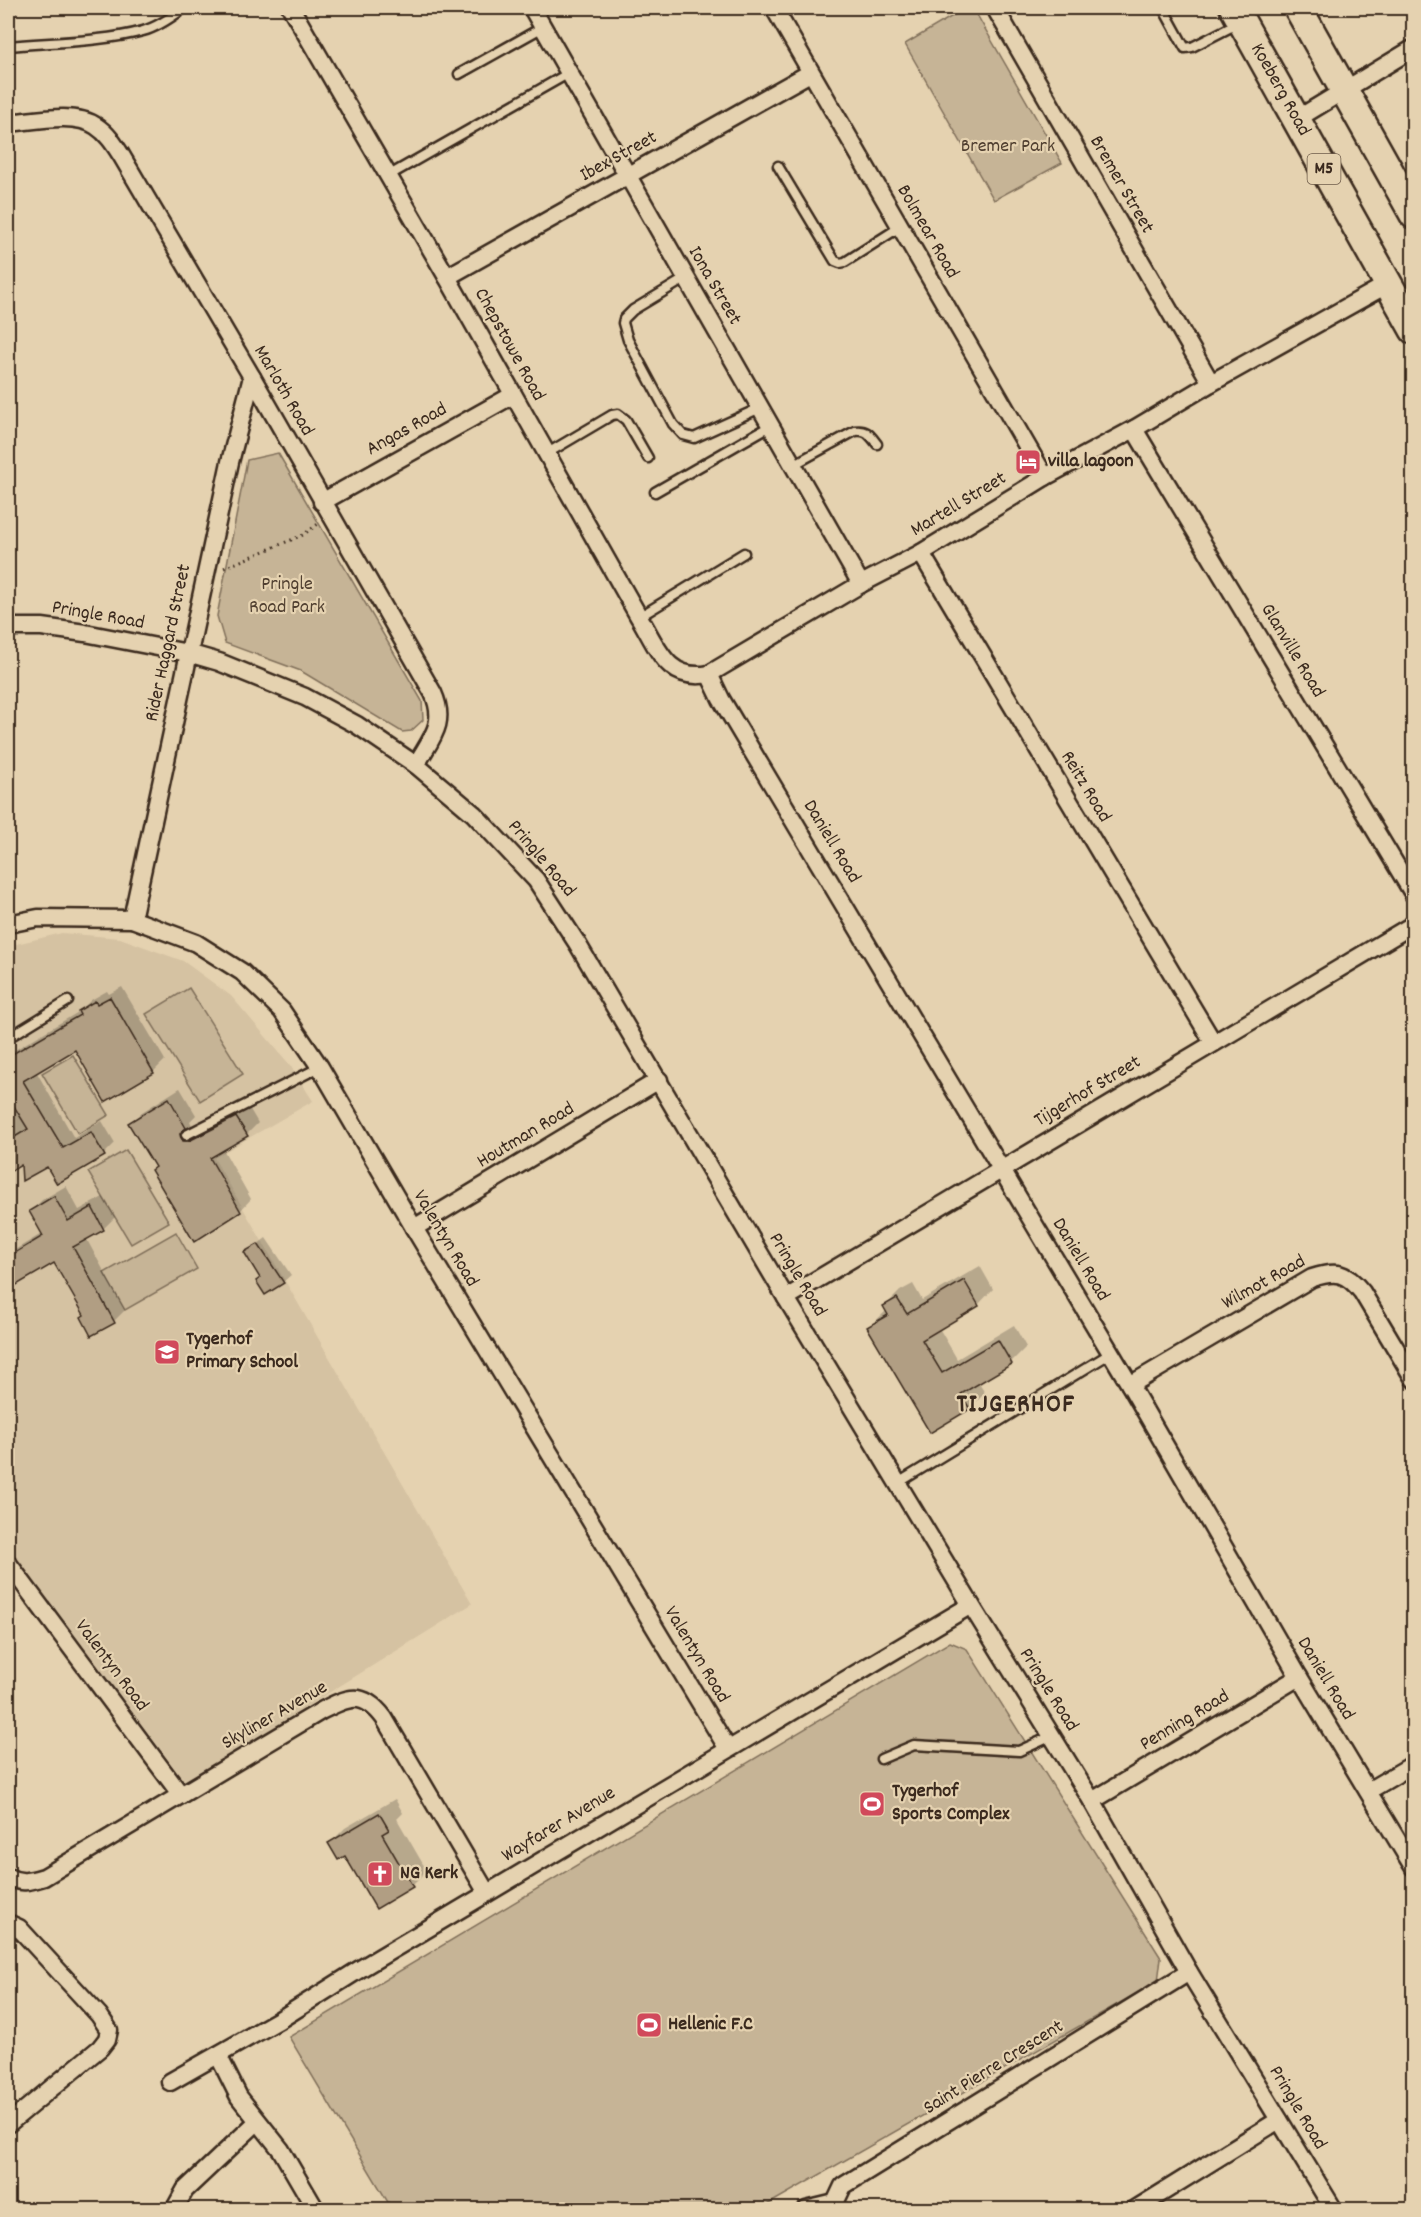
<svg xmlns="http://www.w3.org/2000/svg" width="1421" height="2217" viewBox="0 0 1421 2217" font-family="Dekko,sans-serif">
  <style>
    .built { fill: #d5c2a2 }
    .green { fill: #c6b496; stroke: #806f5a; stroke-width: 1.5 }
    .shadow { fill: #0003 }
    .building { fill: #b19e83; stroke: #3b2a1e; stroke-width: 1.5 }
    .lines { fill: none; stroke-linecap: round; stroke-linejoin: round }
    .lane-casing { stroke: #3b2a1e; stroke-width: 13 }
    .street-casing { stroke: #3b2a1e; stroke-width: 21 }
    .primary-casing { stroke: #3b2a1e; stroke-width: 32 }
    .path { stroke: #3b2a1e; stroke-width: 3; stroke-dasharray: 1.5 4.5; stroke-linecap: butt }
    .lane { stroke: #e5d2b0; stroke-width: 8 }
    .street { stroke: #e5d2b0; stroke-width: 16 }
    .primary { stroke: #e5d2b0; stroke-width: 27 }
    .labels { text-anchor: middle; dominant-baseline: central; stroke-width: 4.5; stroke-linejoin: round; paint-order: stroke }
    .shield { fill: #e5d2b0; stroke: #6e5c4a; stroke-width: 1.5 }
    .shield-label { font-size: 18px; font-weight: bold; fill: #3b2a1e }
    .street-label { font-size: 20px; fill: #3b2a1e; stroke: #e5d2b0 }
    .park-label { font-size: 20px; fill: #503f30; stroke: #e5d2b0 }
    .poi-label { font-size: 20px; font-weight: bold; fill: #3b2a1e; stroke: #e5d2b0; text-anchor: start }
    .district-label { font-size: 26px; font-weight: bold; letter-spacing: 1.5px; fill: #3b2a1e; stroke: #e5d2b0 }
  </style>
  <rect width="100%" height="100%" fill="#e5d2b0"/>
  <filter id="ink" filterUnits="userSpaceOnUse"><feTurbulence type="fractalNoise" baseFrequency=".0167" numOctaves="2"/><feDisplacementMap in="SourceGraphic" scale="12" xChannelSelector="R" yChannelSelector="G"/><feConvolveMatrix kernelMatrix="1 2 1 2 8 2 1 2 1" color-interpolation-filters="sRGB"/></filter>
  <g filter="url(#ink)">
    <path class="built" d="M62,933L120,938L183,961L231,996L290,1065L313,1101L214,1158L472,1604L185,1782L8,1546V946Z"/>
    <g class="green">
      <path d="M966,8H973L1062,163L994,200L905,44Z"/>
      <path d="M278,453L422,701L423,720L411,731L402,732L301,671L225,643L217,616L247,460Z"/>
      <path d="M189,988L243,1074L200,1101L146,1014Z"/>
      <path d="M73,1055L109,1115L78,1134L42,1073Z"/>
      <path d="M126,1150L169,1222L131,1244L88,1172Z"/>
      <path d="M176,1232L197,1269L125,1310L104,1273Z"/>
      <path d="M950,1642L967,1649L1161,1958L1158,1981L760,2209H392L289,2037Z"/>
    </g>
    <g class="shadow">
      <path d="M122,987L165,1060L153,1072L106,1100L75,1048L36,1071L74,1138L102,1121L115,1143L104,1154L48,1165L23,1162L8,1171V1054L80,1011L91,1000L107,991L109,994Z"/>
      <path d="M180,1088L196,1115L190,1121L194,1130L248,1106L258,1123L247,1134L223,1149L251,1199L240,1211L156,1167L130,1123L142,1112Z"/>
      <path d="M66,1186L79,1210L103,1197L115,1217L103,1229L86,1238L125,1310L114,1321L85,1315L55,1261L8,1289V1254L43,1233L31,1211L42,1200Z"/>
      <path d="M266,1238L291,1275L283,1282L265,1293L261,1278L246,1253Z"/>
      <path d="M980,1266L993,1289L978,1305L939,1328L957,1359L1014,1325L1026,1347L1011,1362L978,1382L985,1393L970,1408L930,1431L869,1327L887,1310L885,1306L900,1291L913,1284L922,1300Z"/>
      <path d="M395,1799L403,1813L397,1819L427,1871L412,1886L345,1854L330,1843L345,1828Z"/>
    </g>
    <g class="building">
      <path d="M110,997L154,1073L105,1102L75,1050L23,1081L63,1148L91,1132L105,1156L57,1184L47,1167L22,1181L21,1165L8,1173V1141L28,1129L12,1103L8,1105V1054L9,1056L80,1015L78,1011L95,1001L97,1004Z"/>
      <path d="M169,1098L186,1128L180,1134L183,1141H189L236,1117L248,1136L210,1158L241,1212L194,1242L151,1170L155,1167L128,1123Z"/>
      <path d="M54,1196L68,1221L92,1207L104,1230L73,1247L115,1323L91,1336L81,1317L84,1315L54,1263L8,1290V1257L43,1236L29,1211Z"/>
      <path d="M258,1244L284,1283L265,1295L256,1281L260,1278L244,1252Z"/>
      <path d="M964,1280L979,1306L922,1340L942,1373L998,1340L1012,1364L961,1394L970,1409L930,1433L867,1327L888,1315L883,1306L897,1298L907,1314Z"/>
      <path d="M379,1813L389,1830L382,1834L413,1887L376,1909L345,1856L338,1860L328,1843Z"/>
    </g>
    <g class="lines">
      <defs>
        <g id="lane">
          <path d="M1163,8L1185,48L1192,47L1239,23"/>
          <path d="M8,11L12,8"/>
          <path d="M8,46C50,42 103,42 143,31C158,27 172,17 184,8"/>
          <path d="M459,74L543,27"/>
          <path d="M778,166L835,261L840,263L845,262L900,227"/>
          <path d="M388,176L569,73"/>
          <path d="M686,278L633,310L624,319L623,323L628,340L673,424L683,435L694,438L760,408"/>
          <path d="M546,454L612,415L618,414L626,420L648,458"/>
          <path d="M793,465L855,431C867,429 870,435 877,444"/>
          <path d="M655,492L770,426"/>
          <path d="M639,617L744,553"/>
          <path d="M8,1038L68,1001"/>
          <path d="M186,1135L320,1067"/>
          <path d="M898,1483L1111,1353"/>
          <path d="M881,1759L914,1745L1019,1751L1052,1736"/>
        </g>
        <g id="street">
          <path d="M291,8L447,277L639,617C658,648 667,682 709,674L861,584L921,553L1045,477L1134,429L1211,383L1388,284"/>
          <path d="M532,8L861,584"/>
          <path d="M774,8L1045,477"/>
          <path d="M995,8L1211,383"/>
          <path d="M1297,119L1414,48"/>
          <path d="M8,123C33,121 75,111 96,126C107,133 114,144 121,155L252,377L433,693C447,724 431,738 416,765"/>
          <path d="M447,277L810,73"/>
          <path d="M1134,429L1414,895"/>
          <path d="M322,502L513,395"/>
          <path d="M921,553L1213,1042"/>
          <path d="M8,627H42L85,633L188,653L219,662L305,697L357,725L416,765L474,814L536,880L577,943L786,1298L971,1605L1092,1801L1189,1972L1334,2210"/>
          <path d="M709,674L721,699L1130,1385L1299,1677L1414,1868"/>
          <path d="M132,919L230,462L252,377"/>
          <path d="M8,924L38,918L132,919L196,943L242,972L282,1011L320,1067L414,1228L728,1749"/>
          <path d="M414,1228L659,1080"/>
          <path d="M786,1298L1414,924"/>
          <path d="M1130,1385L1312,1278C1336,1270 1346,1272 1362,1292L1414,1379"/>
          <path d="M8,1563L181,1795"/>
          <path d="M1368,1791L1414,1764"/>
          <path d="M1092,1801L1299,1677"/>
          <path d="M8,1877C21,1884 30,1881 44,1877L321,1711C348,1697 363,1690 384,1718L487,1893"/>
          <path d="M8,1923L19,1928L99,2015L109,2030L107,2039L100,2048L8,2124"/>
          <path d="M218,2055L239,2097L281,2150L316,2210"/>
          <path d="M170,2082L279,2020L360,1969L971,1605"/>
          <path d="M174,2210L185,2190L257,2122"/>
          <path d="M806,2210L835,2203"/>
          <path d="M834,2210L835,2203L843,2186L1189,1972"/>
          <path d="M1134,2210L1279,2120"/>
        </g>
        <g id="primary">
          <path id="s1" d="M1234,8L1414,330"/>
          <path d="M1298,8L1414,215"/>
        </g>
      </defs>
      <use href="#lane" class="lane-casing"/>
      <use href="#street" class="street-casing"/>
      <use href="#primary" class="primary-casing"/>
      <path class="path" d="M224,568L303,535L318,524"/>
      <use href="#lane" class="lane"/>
      <use href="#street" class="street"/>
      <use href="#primary" class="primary"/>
    </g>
  </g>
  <defs>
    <symbol id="hotel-square" viewBox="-11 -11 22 22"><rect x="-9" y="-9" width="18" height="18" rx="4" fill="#d1495b" stroke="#e5d2b0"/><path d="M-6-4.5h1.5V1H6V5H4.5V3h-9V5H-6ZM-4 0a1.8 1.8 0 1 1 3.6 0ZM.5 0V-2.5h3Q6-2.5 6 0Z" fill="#fff"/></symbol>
    <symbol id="school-square" viewBox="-11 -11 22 22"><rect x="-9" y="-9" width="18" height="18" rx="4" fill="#d1495b" stroke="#e5d2b0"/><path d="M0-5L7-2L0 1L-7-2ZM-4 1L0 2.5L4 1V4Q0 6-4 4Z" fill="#fff"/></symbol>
    <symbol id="stadium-square" viewBox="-11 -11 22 22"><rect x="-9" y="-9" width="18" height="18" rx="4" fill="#d1495b" stroke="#e5d2b0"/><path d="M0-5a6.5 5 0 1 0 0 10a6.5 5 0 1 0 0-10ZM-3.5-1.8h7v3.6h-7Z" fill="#fff"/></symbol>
    <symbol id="church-square" viewBox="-11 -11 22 22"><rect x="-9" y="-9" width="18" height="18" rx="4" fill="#d1495b" stroke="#e5d2b0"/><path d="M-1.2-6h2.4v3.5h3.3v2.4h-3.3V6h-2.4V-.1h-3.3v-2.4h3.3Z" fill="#fff"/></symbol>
  </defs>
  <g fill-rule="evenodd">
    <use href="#hotel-square" x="1013" y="447" width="30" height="30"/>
    <use href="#school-square" x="152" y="1337" width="30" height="30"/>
    <use href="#stadium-square" x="857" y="1789" width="30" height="30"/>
    <use href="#church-square" x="365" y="1859" width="30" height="30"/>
    <use href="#stadium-square" x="634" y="2010" width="30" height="30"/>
  </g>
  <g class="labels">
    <rect class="shield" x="1307.5" y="154" width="33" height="30" rx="4.5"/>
    <g class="shield-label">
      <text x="1324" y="169">M5</text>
    </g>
    <g class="street-label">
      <text stroke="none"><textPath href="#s1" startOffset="94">Koeberg Road</textPath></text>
      <text transform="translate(619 157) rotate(-29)">Ibex Street</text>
      <text transform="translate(1121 185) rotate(60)">Bremer Street</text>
      <text transform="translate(927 232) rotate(60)">Bolmear Road</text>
      <text transform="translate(714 286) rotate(60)">Iona Street</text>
      <text transform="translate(509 345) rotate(61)">Chepstowe Road</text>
      <text transform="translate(283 391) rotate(60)">Marloth Road</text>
      <text transform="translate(407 430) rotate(-29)">Angas Road</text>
      <text transform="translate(959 505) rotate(-31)">Martell Street</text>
      <text transform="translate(98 616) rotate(10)">Pringle Road</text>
      <text transform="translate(169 643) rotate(-78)">Rider Haggard Street</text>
      <text transform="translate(1292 651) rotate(59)">Glanville Road</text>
      <text transform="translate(1085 787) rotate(59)">Reitz Road</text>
      <text transform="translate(831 842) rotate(59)">Daniell Road</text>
      <text transform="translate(541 859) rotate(50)">Pringle Road</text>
      <text transform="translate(1088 1092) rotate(-31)">Tijgerhof Street</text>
      <text transform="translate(526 1136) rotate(-31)">Houtman Road</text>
      <text transform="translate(445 1239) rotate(59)">Valentyn Road</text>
      <text transform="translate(1080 1260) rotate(59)">Daniell Road</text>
      <text transform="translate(797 1275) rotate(59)">Pringle Road</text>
      <text transform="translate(1264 1283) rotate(-29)">Wilmot Road</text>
      <text transform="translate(696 1655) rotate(59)">Valentyn Road</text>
      <text transform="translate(111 1666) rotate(53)">Valentyn Road</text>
      <text transform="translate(1325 1679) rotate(59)">Daniell Road</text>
      <text transform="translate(1048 1690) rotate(58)">Pringle Road</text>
      <text transform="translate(275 1716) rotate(-30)">Skyliner Avenue</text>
      <text transform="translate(1185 1721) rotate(-31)">Penning Road</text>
      <text transform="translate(559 1825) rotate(-31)">Wayfarer Avenue</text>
      <text transform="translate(994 2068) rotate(-32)">Saint Pierre Crescent</text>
      <text transform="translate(1297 2108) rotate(59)">Pringle Road</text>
    </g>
    <g class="park-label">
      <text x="1008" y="147">Bremer Park</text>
      <text x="287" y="585">Pringle<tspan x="287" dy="23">Road Park</tspan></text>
    </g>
    <g class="poi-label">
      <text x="1048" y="462">villa lagoon</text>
      <text x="186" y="1340">Tygerhof<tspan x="186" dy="23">Primary School</tspan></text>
      <text x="892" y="1792">Tygerhof<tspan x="892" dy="23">Sports Complex</tspan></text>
      <text x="400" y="1874">NG Kerk</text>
      <text x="668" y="2025">Hellenic F.C</text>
    </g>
    <g class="district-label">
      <text x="1016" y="1405">TIJGERHOF</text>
    </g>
  </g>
  <rect width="1421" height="2217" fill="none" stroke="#e5d2b0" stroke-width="30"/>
  <rect x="15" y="15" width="1391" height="2187" fill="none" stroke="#3b2a1e" stroke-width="2" filter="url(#ink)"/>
</svg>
